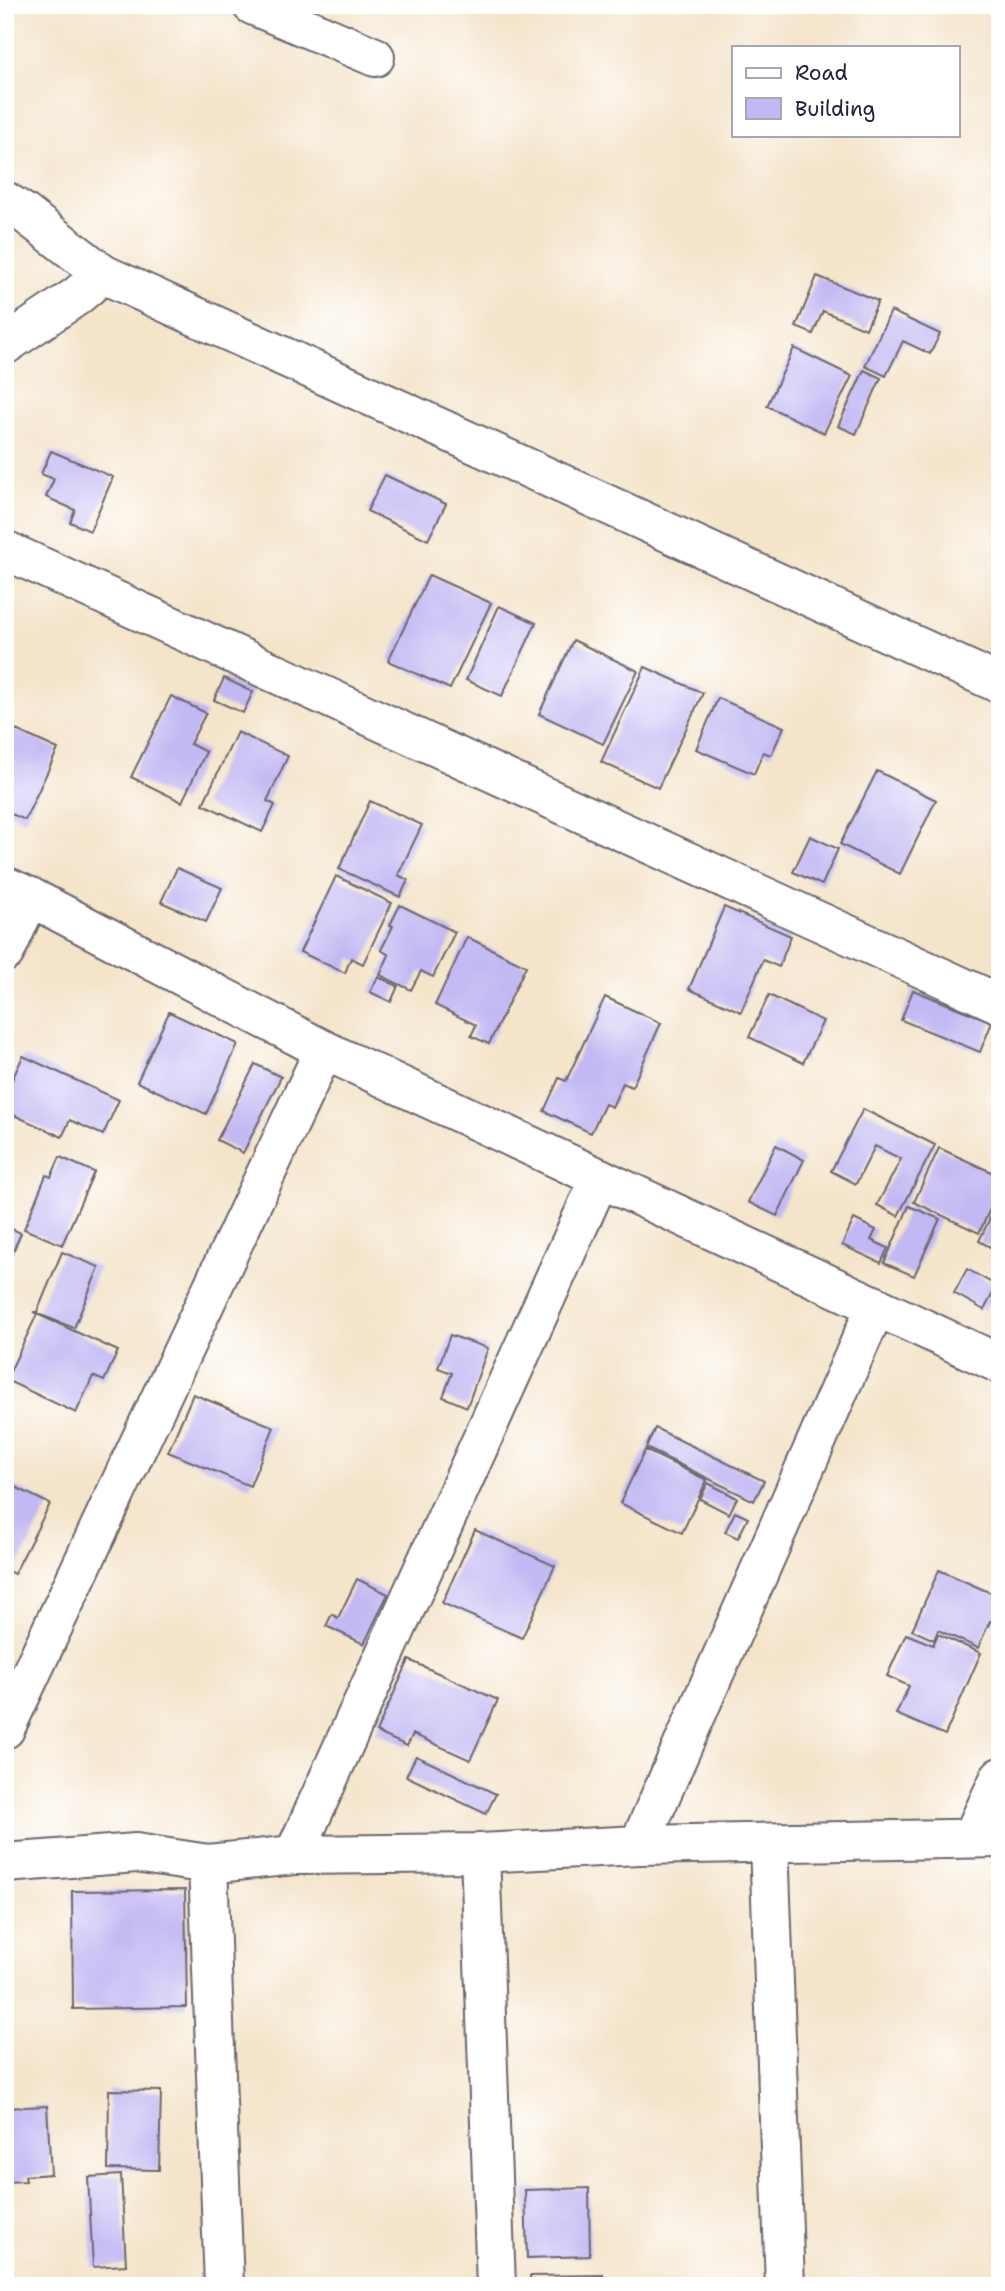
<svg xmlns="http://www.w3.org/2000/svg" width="1005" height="2291" viewBox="0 0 1005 2291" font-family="'Shantell Sans',sans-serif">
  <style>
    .building { fill: #c2b8f3 }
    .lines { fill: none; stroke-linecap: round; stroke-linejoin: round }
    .minor-casing { stroke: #6c666d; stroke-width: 42 }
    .minor { stroke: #fff; stroke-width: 38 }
  </style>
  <rect width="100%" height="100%" fill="#fff"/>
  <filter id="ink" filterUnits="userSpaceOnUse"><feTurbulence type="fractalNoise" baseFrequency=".0143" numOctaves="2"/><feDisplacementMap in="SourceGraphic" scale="14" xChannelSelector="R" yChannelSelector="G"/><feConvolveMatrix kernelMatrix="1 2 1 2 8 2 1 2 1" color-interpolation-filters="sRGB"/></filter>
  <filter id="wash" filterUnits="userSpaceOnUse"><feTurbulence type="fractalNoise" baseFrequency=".00686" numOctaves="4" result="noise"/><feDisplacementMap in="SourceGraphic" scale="28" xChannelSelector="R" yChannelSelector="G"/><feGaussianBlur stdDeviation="1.57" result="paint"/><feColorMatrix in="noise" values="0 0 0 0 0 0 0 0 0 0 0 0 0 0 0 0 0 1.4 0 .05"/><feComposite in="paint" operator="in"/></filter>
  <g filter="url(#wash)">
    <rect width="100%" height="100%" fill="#f4e4ca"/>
    <g id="blocks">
      <g class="building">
        <path d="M817,276L878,301L866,329L823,311L813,334L796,327Z"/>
        <path d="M891,311L940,334L930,354L903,341L886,376L865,366Z"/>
        <path d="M794,348L852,376L824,433L767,406Z"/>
        <path d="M864,370L881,378L856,434L838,426Z"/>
        <path d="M51,451L113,477L90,531L70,522L75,510L46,497L54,479L41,474Z"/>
        <path d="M385,475L446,504L428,540L367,511Z"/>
        <path d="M429,575L491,603L450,689L388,661Z"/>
        <path d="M499,606L536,623L502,696L466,680Z"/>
        <path d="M573,640L638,671L603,744L539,714Z"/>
        <path d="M645,667L703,693L658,788L601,762Z"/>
        <path d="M224,678L253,692L243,713L214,700Z"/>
        <path d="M171,696L206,713L190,744L206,752L182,802L131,777Z"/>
        <path d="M718,698L784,727L771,755L763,752L754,774L696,749Z"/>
        <path d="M5,725L58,749L25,820L5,811Z"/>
        <path d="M237,732L288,756L267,801L275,805L262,832L203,804Z"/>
        <path d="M877,771L936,800L900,874L840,844Z"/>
        <path d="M370,801L422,825L398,875L408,880L400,897L339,869Z"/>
        <path d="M810,836L838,849L822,885L793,872Z"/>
        <path d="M177,868L222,888L206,922L161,902Z"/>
        <path d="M336,876L392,903L363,964L351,958L345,973L300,952Z"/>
        <path d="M400,905L455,932L433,977L421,971L411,990L380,975L389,955L381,950L393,926L390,925Z"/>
        <path d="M724,907L791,936L779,967L763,960L741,1012L689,989Z"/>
        <path d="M467,937L526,966L489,1044L471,1036L476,1025L435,1005Z"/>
        <path d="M378,977L398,986L391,1002L370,992Z"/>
        <path d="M913,990L992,1022L980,1052L901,1020Z"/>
        <path d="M769,995L823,1021L803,1063L749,1037Z"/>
        <path d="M605,997L661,1023L632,1087L623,1083L612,1107L605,1104L591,1133L544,1111L559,1078L566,1081Z"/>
        <path d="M169,1012L238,1044L206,1114L137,1082Z"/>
        <path d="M23,1056L119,1100L103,1135L70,1120L62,1137L5,1111V1095Z"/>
        <path d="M255,1064L281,1077L243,1153L217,1140Z"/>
        <path d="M863,1109L935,1145L898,1216L877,1205L901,1159L875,1146L856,1184L831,1171Z"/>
        <path d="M776,1145L804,1160L777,1216L748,1202Z"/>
        <path d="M939,1148L1000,1176V1188L979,1233L914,1202Z"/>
        <path d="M60,1157L94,1172L62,1245L24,1229L46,1175L51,1177Z"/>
        <path d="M1000,1197V1231L992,1248L979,1241Z"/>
        <path d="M909,1206L940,1219L914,1276L884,1263Z"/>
        <path d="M854,1219L876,1230L871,1240L888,1248L881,1263L842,1245Z"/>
        <path d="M5,1226L21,1233L5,1270Z"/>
        <path d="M62,1252L99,1267L74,1328L33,1312H37Z"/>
        <path d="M967,1269L997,1286L984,1310L954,1293Z"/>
        <path d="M37,1314L118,1351L104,1381L93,1376L76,1413L6,1380Z"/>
        <path d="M450,1335L488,1348L467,1407L443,1397L452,1373L438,1368Z"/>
        <path d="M193,1394L274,1427L250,1486L168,1452Z"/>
        <path d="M655,1428L764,1481L754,1501L646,1448Z"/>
        <path d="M645,1450L707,1480L682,1533L620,1503Z"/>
        <path d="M5,1482L50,1504L14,1574L5,1569Z"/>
        <path d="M708,1483L737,1498L729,1514L700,1499Z"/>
        <path d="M735,1512L748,1518L738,1538L725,1532Z"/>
        <path d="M475,1530L555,1566L522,1638L442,1603Z"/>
        <path d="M939,1570L1000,1597V1626L990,1621L978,1648L938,1630L934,1640L912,1630Z"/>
        <path d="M357,1579L388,1594L364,1644L326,1626L332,1614L338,1618Z"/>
        <path d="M906,1634L933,1645L938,1634L981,1653L945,1735L896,1714L909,1686L887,1676Z"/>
        <path d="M409,1660L498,1700L470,1760L413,1734L407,1746L376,1732Z"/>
        <path d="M416,1756L496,1794L486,1814L406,1776Z"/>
        <path d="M185,1890L187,2007L73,2009L72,1891Z"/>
        <path d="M109,2090L161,2091L159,2170L108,2169Z"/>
        <path d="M47,2106L51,2174L25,2176L26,2181L5,2182V2108Z"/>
        <path d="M121,2175L126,2265L93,2267L88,2177Z"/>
        <path d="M589,2188L590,2256L527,2258L525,2190Z"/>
        <path d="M603,2275L604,2286H531L530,2276Z"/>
      </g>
    </g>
  </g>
  <g filter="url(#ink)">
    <use href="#blocks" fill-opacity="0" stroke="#6c666d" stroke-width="2"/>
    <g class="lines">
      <defs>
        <g id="minor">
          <path d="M252,5L375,57"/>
          <path d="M5,201L24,213L103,274L1000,684"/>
          <path d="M5,345L77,296L103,274"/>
          <path d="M5,550L1000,1004"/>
          <path d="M5,886L30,897L324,1050L1000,1364"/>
          <path d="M5,952L30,897"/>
          <path d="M5,1729L324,1050"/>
          <path d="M972,1838L1000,1777"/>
          <path d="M769,1843L785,2286"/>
          <path d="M639,1845L876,1306"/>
          <path d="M480,1853L496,2286"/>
          <path d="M294,1855L600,1178"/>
          <path d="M5,1863L136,1853L208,1864L294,1855L480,1853L639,1845L1000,1838"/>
          <path d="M208,1864L224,2286"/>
        </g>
      </defs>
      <use href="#minor" class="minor-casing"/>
      <use href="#minor" class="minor"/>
    </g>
  </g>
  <rect width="1005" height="2291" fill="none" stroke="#fff" stroke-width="28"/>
  <rect x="732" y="46" width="228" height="91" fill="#ffffff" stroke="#a7a7b1" stroke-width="2"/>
  <rect x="746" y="68" width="35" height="10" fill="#ffffff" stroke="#a7a7b1" stroke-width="2"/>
  <text x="795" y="80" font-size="21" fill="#22223b">Road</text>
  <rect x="746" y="98" width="35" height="21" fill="#c2b8f3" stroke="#a7a7b1" stroke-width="2"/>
  <text x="795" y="116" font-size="21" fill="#22223b">Building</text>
</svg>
